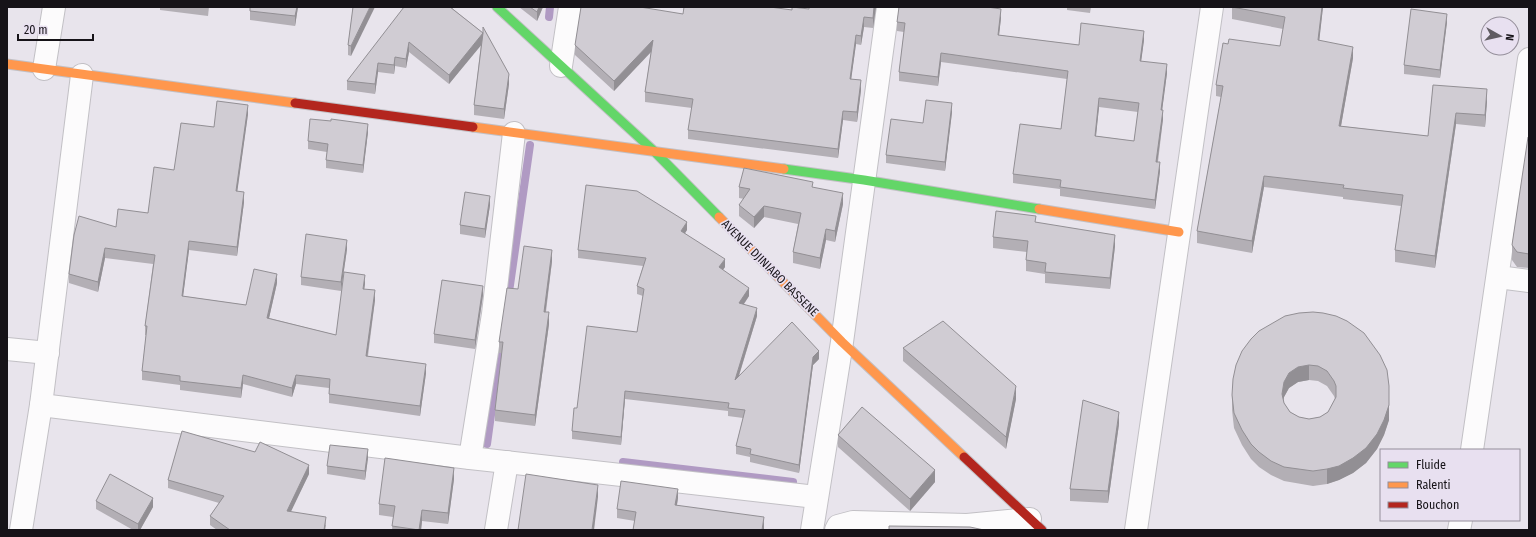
<svg xmlns="http://www.w3.org/2000/svg" width="1536" height="537" viewBox="0 0 1536 537" font-family="'Fira Sans Condensed',sans-serif">
  <style>
    .lines { fill: none; stroke-linecap: round; stroke-linejoin: round }
    .stream { stroke: #b09ac3; stroke-width: 8 }
    .street-casing { stroke: #c2c0c5; stroke-width: 24 }
    .fast-casing { stroke: #c2c0c5; stroke-width: 11 }
    .slow-casing { stroke: #c2c0c5; stroke-width: 11 }
    .jam-casing { stroke: #c2c0c5; stroke-width: 11 }
    .street { stroke: #fcfbfc; stroke-width: 22 }
    .fast { stroke: #63d668; stroke-width: 9 }
    .slow { stroke: #ff974d; stroke-width: 9 }
    .jam { stroke: #b3261e; stroke-width: 9 }
    .wall { fill: #b3afb5; fill-rule: evenodd }
    .shaded-wall { fill: #928f94 }
    .building { fill: #d0ccd3; stroke: #928f94; fill-rule: evenodd }
    .labels { text-anchor: middle; dominant-baseline: central; stroke-width: 3.5; stroke-linejoin: round; paint-order: stroke }
    .street-label { font-size: 12px; fill: #161318; stroke: #e8e0f0 }
  </style>
  <rect width="100%" height="100%" fill="#e8e4ec"/>
  <g class="lines">
    <g class="stream">
      <path d="M549,17L550,7"/>
      <path d="M508,299L530,145"/>
      <path d="M487,444L501,342"/>
      <path d="M623,462L793,482"/>
    </g>
    <defs>
      <g id="street">
        <path d="M561,66L570,7"/>
        <path d="M44,69L54,7"/>
        <path d="M1498,277L1529,281"/>
        <path d="M7,349L48,353"/>
        <path d="M41,405L470,458L816,497"/>
        <path d="M1472,450L1529,59"/>
        <path d="M470,458L493,314L514,133"/>
        <path d="M21,530L41,405L82,75"/>
        <path d="M496,530L507,462"/>
        <path d="M812,530L842,342L888,7"/>
        <path d="M836,530L838,526L853,522L967,525L1030,519"/>
        <path d="M1136,530L1212,7"/>
        <path d="M1459,530L1461,520"/>
      </g>
      <g id="fast">
        <path d="M497,7L655,152L719,217"/>
        <path d="M784,169L864,180L1039,209"/>
      </g>
      <g id="slow">
        <path d="M7,64L295,103"/>
        <path d="M473,127L784,169"/>
        <path d="M1039,209L1179,232"/>
        <path d="M719,217L842,342L964,457"/>
      </g>
      <g id="jam">
        <path d="M295,103L473,127"/>
        <path d="M964,457L1042,530"/>
      </g>
    </defs>
    <use href="#street" class="street-casing"/>
    <use href="#fast" class="fast-casing"/>
    <use href="#slow" class="slow-casing"/>
    <use href="#jam" class="jam-casing"/>
    <use href="#street" class="street"/>
    <use href="#fast" class="fast"/>
    <use href="#slow" class="slow"/>
    <use href="#jam" class="jam"/>
  </g>
  <g class="wall">
    <path d="M160,7H209L208,16L160,10Z"/>
    <path d="M250,7H298L295,26L250,20Z"/>
    <path d="M353,7L351,56L348,55V45Z"/>
    <path d="M453,7V9L483,33L509,84L504,119L474,115V105L481,44L449,84L409,52L406,68L395,66L394,74L378,72L375,94L347,90V81Z"/>
    <path d="M519,7H543L537,21Z"/>
    <path d="M876,7L873,28L864,27L861,45L856,44L851,79L861,90L857,122L843,120L838,158L688,139V130L692,108L645,102V92L651,51L614,91L575,55V45L683,14Z"/>
    <path d="M1067,7H1091L1090,13L1067,10Z"/>
    <path d="M1232,7H1323L1319,41L1353,58L1341,126L1428,136L1433,85L1487,101L1485,127L1456,124L1435,268L1395,262V250L1401,206L1343,199V197L1264,187L1252,253L1197,243V231L1221,97L1216,96V85L1228,44L1280,46L1283,29L1232,19Z"/>
    <path d="M1001,18L999,35L1079,45L1144,40L1141,61L1167,73L1162,110L1163,119L1158,162L1160,171L1155,209L1060,196V189L1013,183V174L1061,129L1067,79L941,62L938,86L899,81V72L904,32L897,31V22ZM1099,107L1138,112L1134,141L1096,136Z"/>
    <path d="M1447,22L1440,78L1404,74V65Z"/>
    <path d="M952,112L945,171L886,163V155L923,123Z"/>
    <path d="M248,114L237,191L244,202L237,256L189,250L183,296L246,305L277,283L269,318L336,335L365,284L364,289L375,300L368,356L426,373L420,416L329,403V388L296,384L292,397L243,384L241,398L180,390V385L142,380V371L146,335H145V326L153,264L105,258L98,292L69,283V274L116,227L148,213L174,170L214,127Z"/>
    <path d="M368,132L363,173L326,168V160L327,152L308,149V141Z"/>
    <path d="M1529,137V268L1517,267L1512,260V245Z"/>
    <path d="M739,187L813,188L843,204L835,242L826,240L820,269L793,263V252L798,224L764,217L754,228L739,216V205L744,199L739,198Z"/>
    <path d="M490,205L485,238L460,234V225Z"/>
    <path d="M1036,222L1115,246L1110,289L1045,283V274L1026,271V260L1027,252L993,248V237Z"/>
    <path d="M687,230L685,233L725,267L723,270L749,296L744,304L757,316L739,376L819,359L813,365L799,473L750,462V457L736,454V446L743,418L728,416V411L625,399L621,445L572,439V431L577,408L637,332L643,296L637,294V286L643,266L578,258V250Z"/>
    <path d="M347,249L341,291L301,285V277Z"/>
    <path d="M552,261L546,312L549,324L535,426L495,421V410L502,353H499V342L518,289Z"/>
    <path d="M483,295L475,349L434,343V334Z"/>
    <path d="M1259,331L1389,401V420L1384,435L1377,449L1366,463L1353,473L1339,480L1327,484L1313,486L1284,481L1271,475L1259,467L1251,459L1242,445L1234,428L1232,410V395ZM1309,380L1318,381L1327,386L1334,396L1335,399L1328,412L1320,417L1309,419L1299,417L1290,412L1284,403L1283,400L1284,397L1289,388L1298,382Z"/>
    <path d="M903,348L1016,399L1006,449L903,361Z"/>
    <path d="M1119,424L1108,503L1070,501V489Z"/>
    <path d="M838,435L935,482L910,511L838,447Z"/>
    <path d="M368,458L365,480L327,474V466Z"/>
    <path d="M309,474L290,512L326,525L325,530H217L210,525V516L219,503L168,488V480Z"/>
    <path d="M454,479L448,524L422,521L421,530H392L393,517L379,515V504Z"/>
    <path d="M678,498L677,505L764,526V530H633L635,521L617,518V509Z"/>
    <path d="M96,501L153,507L140,530H133L96,509Z"/>
  </g>
  <g class="shaded-wall">
    <path d="M297,7H298L295,26V16Z"/>
    <path d="M370,7H375L351,56V46Z"/>
    <path d="M539,7H543L537,21V12Z"/>
    <path d="M874,7H876L873,28V18Z"/>
    <path d="M1322,7H1323L1318,52V40Z"/>
    <path d="M1001,9V18L998,44V35Z"/>
    <path d="M1447,14V22L1440,78V70Z"/>
    <path d="M864,17V27L861,45V36Z"/>
    <path d="M1144,31V40L1140,70V61Z"/>
    <path d="M483,33V43L449,84V75Z"/>
    <path d="M856,35V44L850,88V79Z"/>
    <path d="M653,40V50L614,91V81Z"/>
    <path d="M409,42V52L406,68V59Z"/>
    <path d="M1353,47V58L1339,137V126Z"/>
    <path d="M941,53V62L938,86V77Z"/>
    <path d="M395,57V66L394,74V65Z"/>
    <path d="M378,63V72L375,94V84Z"/>
    <path d="M1167,64V73L1161,119V110Z"/>
    <path d="M509,74V84L504,119V109Z"/>
    <path d="M861,80V90L857,122V112Z"/>
    <path d="M1487,89V101L1485,127V115Z"/>
    <path d="M1099,98V107L1095,145V136Z"/>
    <path d="M952,103V112L945,171V162Z"/>
    <path d="M248,105V114L236,201V191Z"/>
    <path d="M1163,110V119L1156,171V162Z"/>
    <path d="M843,111V120L838,158V149Z"/>
    <path d="M1456,113V124L1435,268V256Z"/>
    <path d="M368,124V132L363,173V165Z"/>
    <path d="M1160,162V171L1155,209V200Z"/>
    <path d="M1264,176V187L1252,253V241Z"/>
    <path d="M244,192V202L237,256V247Z"/>
    <path d="M843,193V204L835,242V231Z"/>
    <path d="M490,196V205L485,238V229Z"/>
    <path d="M764,206V217L754,228V217Z"/>
    <path d="M687,222V230L681,239V231Z"/>
    <path d="M826,229V240L820,269V258Z"/>
    <path d="M1115,235V246L1110,289V278Z"/>
    <path d="M347,240V249L341,291V282Z"/>
    <path d="M189,241V250L182,305V296Z"/>
    <path d="M105,248V258L98,292V282Z"/>
    <path d="M552,250V261L544,323V312Z"/>
    <path d="M725,259V267L719,275V267Z"/>
    <path d="M277,274V283L267,327V318Z"/>
    <path d="M365,275V284L363,298V289Z"/>
    <path d="M483,286V295L475,349V340Z"/>
    <path d="M749,288V296L739,311V303Z"/>
    <path d="M375,290V300L366,365V356Z"/>
    <path d="M757,308V316L735,388V380Z"/>
    <path d="M549,312V324L535,426V415Z"/>
    <path d="M819,351V359L813,365L799,473V465L813,357Z"/>
    <path d="M426,364V373L420,416V406Z"/>
    <path d="M1309,365V380L1298,382L1289,388L1284,397L1282,408V394L1284,382L1289,373L1298,367Z"/>
    <path d="M243,375V384L241,398V388Z"/>
    <path d="M296,375V384L292,397V388Z"/>
    <path d="M1016,386V399L1006,449V437Z"/>
    <path d="M1389,386V420L1384,435L1377,449L1366,463L1353,473L1339,480L1327,484V469Z"/>
    <path d="M625,391V399L621,445V437Z"/>
    <path d="M1119,412V424L1108,503V491Z"/>
    <path d="M368,449V458L365,480V471Z"/>
    <path d="M309,465V474L287,520V511Z"/>
    <path d="M454,468V479L448,524V513Z"/>
    <path d="M935,470V482L910,511V499Z"/>
    <path d="M598,485V497L594,530H592Z"/>
    <path d="M678,489V498L675,515V505Z"/>
    <path d="M153,498V507L140,530H138V524Z"/>
    <path d="M422,510V521L421,530H419Z"/>
    <path d="M326,517L325,530H324Z"/>
    <path d="M764,517V530H762Z"/>
  </g>
  <g class="building">
    <path d="M250,7H297L295,16L250,11Z"/>
    <path d="M353,7H370L351,46L348,45Z"/>
    <path d="M404,7H450L483,33V27L509,74L504,109L474,105L483,33L449,75L409,42L406,59L395,57L394,65L378,63L375,84L347,81Z"/>
    <path d="M530,7H539L537,12Z"/>
    <path d="M581,7H640L683,14L684,7H770L792,10V7L809,9V7H874L873,18L864,17L861,36L856,35L850,79L861,80L857,112L843,111L838,149L688,130L693,99L645,92L653,40L614,81L575,45Z"/>
    <path d="M899,7H987L1001,9L998,35L1079,45L1081,23L1144,31L1140,61L1167,64L1161,110H1163L1156,162H1160L1155,200L1060,187L1061,180L1013,174L1020,124L1061,129L1068,71L941,53L938,77L899,72L905,23L897,22ZM1099,98L1139,103L1134,141L1095,136Z"/>
    <path d="M1232,7H1322L1318,40L1353,47L1339,126L1428,136L1433,85L1487,89L1485,115L1456,113L1435,256L1395,250L1403,195L1343,188L1344,185L1264,176L1252,241L1197,231L1223,86L1216,85L1223,43L1228,44L1229,39L1280,46L1285,17Z"/>
    <path d="M1411,9L1447,14L1440,70L1404,65Z"/>
    <path d="M926,100L952,103L945,162L886,155L891,119L923,123Z"/>
    <path d="M217,101L248,105L236,191L244,192L237,247L189,241L182,296L246,305L254,269L277,274L267,318L336,335L344,272L365,275L363,289L375,290L366,356L426,364L420,406L329,394L330,379L296,375L292,388L243,375L241,388L180,381V376L142,371L147,326H145L155,255L105,248L98,282L69,274L74,235L79,216L116,227L118,209L148,213L154,167L174,170L181,123L214,127Z"/>
    <path d="M310,119L331,121V119L368,124L363,165L326,160L328,144L308,141Z"/>
    <path d="M1528,137H1529V254L1517,252L1512,245Z"/>
    <path d="M744,168L813,182L812,187L843,193L835,231L826,229L820,258L793,252L801,213L764,206L754,217L739,205L750,189L739,187Z"/>
    <path d="M586,185L637,191L687,222L681,231L725,259L719,267L749,288L739,303L757,308L735,380L792,322L819,351L813,357L799,465L750,454L751,449L736,446L745,410L728,408L729,403L625,391L621,437L572,431L574,408H577L587,326L637,332L644,289L637,286L646,258L578,250Z"/>
    <path d="M465,192L490,196L485,229L460,225Z"/>
    <path d="M996,211L1036,216L1035,222L1115,235L1110,278L1045,272L1046,263L1026,260L1028,241L993,237Z"/>
    <path d="M306,234L347,240L341,282L301,277Z"/>
    <path d="M524,246L552,250L544,312H549L535,415L495,410L503,342H499L507,288L518,289Z"/>
    <path d="M442,280L483,286L475,340L434,334Z"/>
    <path d="M1313,312L1323,313L1336,316L1347,321L1364,333L1380,355L1387,370L1389,386V405L1384,420L1377,434L1366,448L1353,458L1339,466L1327,469L1313,471L1284,467L1271,461L1259,452L1251,444L1242,430L1234,413L1232,395L1233,379L1236,365L1242,351L1251,339L1259,331L1285,316L1299,313ZM1309,365L1318,366L1327,371L1334,381L1336,386V397L1328,412L1320,417L1309,419L1299,417L1290,412L1284,403L1282,394L1284,382L1289,373L1298,367Z"/>
    <path d="M943,321L1016,386L1006,437L903,348Z"/>
    <path d="M1083,400L1119,412L1108,491L1070,489Z"/>
    <path d="M862,407L935,470L910,499L838,435Z"/>
    <path d="M182,431L255,452L260,442L309,465L287,511L326,517L324,530H230L210,516L224,496L168,480Z"/>
    <path d="M330,445L368,449L365,471L327,466Z"/>
    <path d="M385,458L454,468L448,513L422,510L419,530L392,526L395,506L379,504Z"/>
    <path d="M110,474L153,498L138,524L96,501Z"/>
    <path d="M526,474L598,485L592,530H518Z"/>
    <path d="M621,481L678,489L675,505L764,517L762,530H633L636,512L617,509Z"/>
    <path d="M889,526L970,527L984,530H889Z"/>
  </g>
  <g class="labels">
    <g class="street-label">
      <text transform="translate(770 268) rotate(45)">AVENUE DJINIABO BASSENE</text>
    </g>
  </g>
  <rect width="1536" height="537" fill="none" stroke="#161318" stroke-width="16"/>
  <rect x="1380" y="449" width="140" height="72" fill="#e8e0f0" stroke="#948e9a"/>
  <rect x="1388" y="462" width="20" height="6" fill="#63d668" stroke="#948e9a"/>
  <text x="1416" y="469" font-size="12" fill="#161318">Fluide</text>
  <rect x="1388" y="482" width="20" height="6" fill="#ff974d" stroke="#948e9a"/>
  <text x="1416" y="489" font-size="12" fill="#161318">Ralenti</text>
  <rect x="1388" y="502" width="20" height="6" fill="#b3261e" stroke="#948e9a"/>
  <text x="1416" y="509" font-size="12" fill="#161318">Bouchon</text>
  <g transform="translate(1500 36) rotate(98)"><circle r="19" fill="#e8e0f0" stroke="#948e9a"/>
  <path d="M0-3L7 15L0 10L-7 15Z" fill="#605c62"/>
  <text y="-6" font-size="11" font-weight="bold" text-anchor="middle" fill="#161318">N</text>
  </g>
  <path d="M18 34v6h75v-6" fill="none" stroke="#161318" stroke-width="2"/>
  <text x="24" y="34" font-size="12" fill="#161318" stroke="#e8e0f0" stroke-width="3" paint-order="stroke">20 m</text>
</svg>
